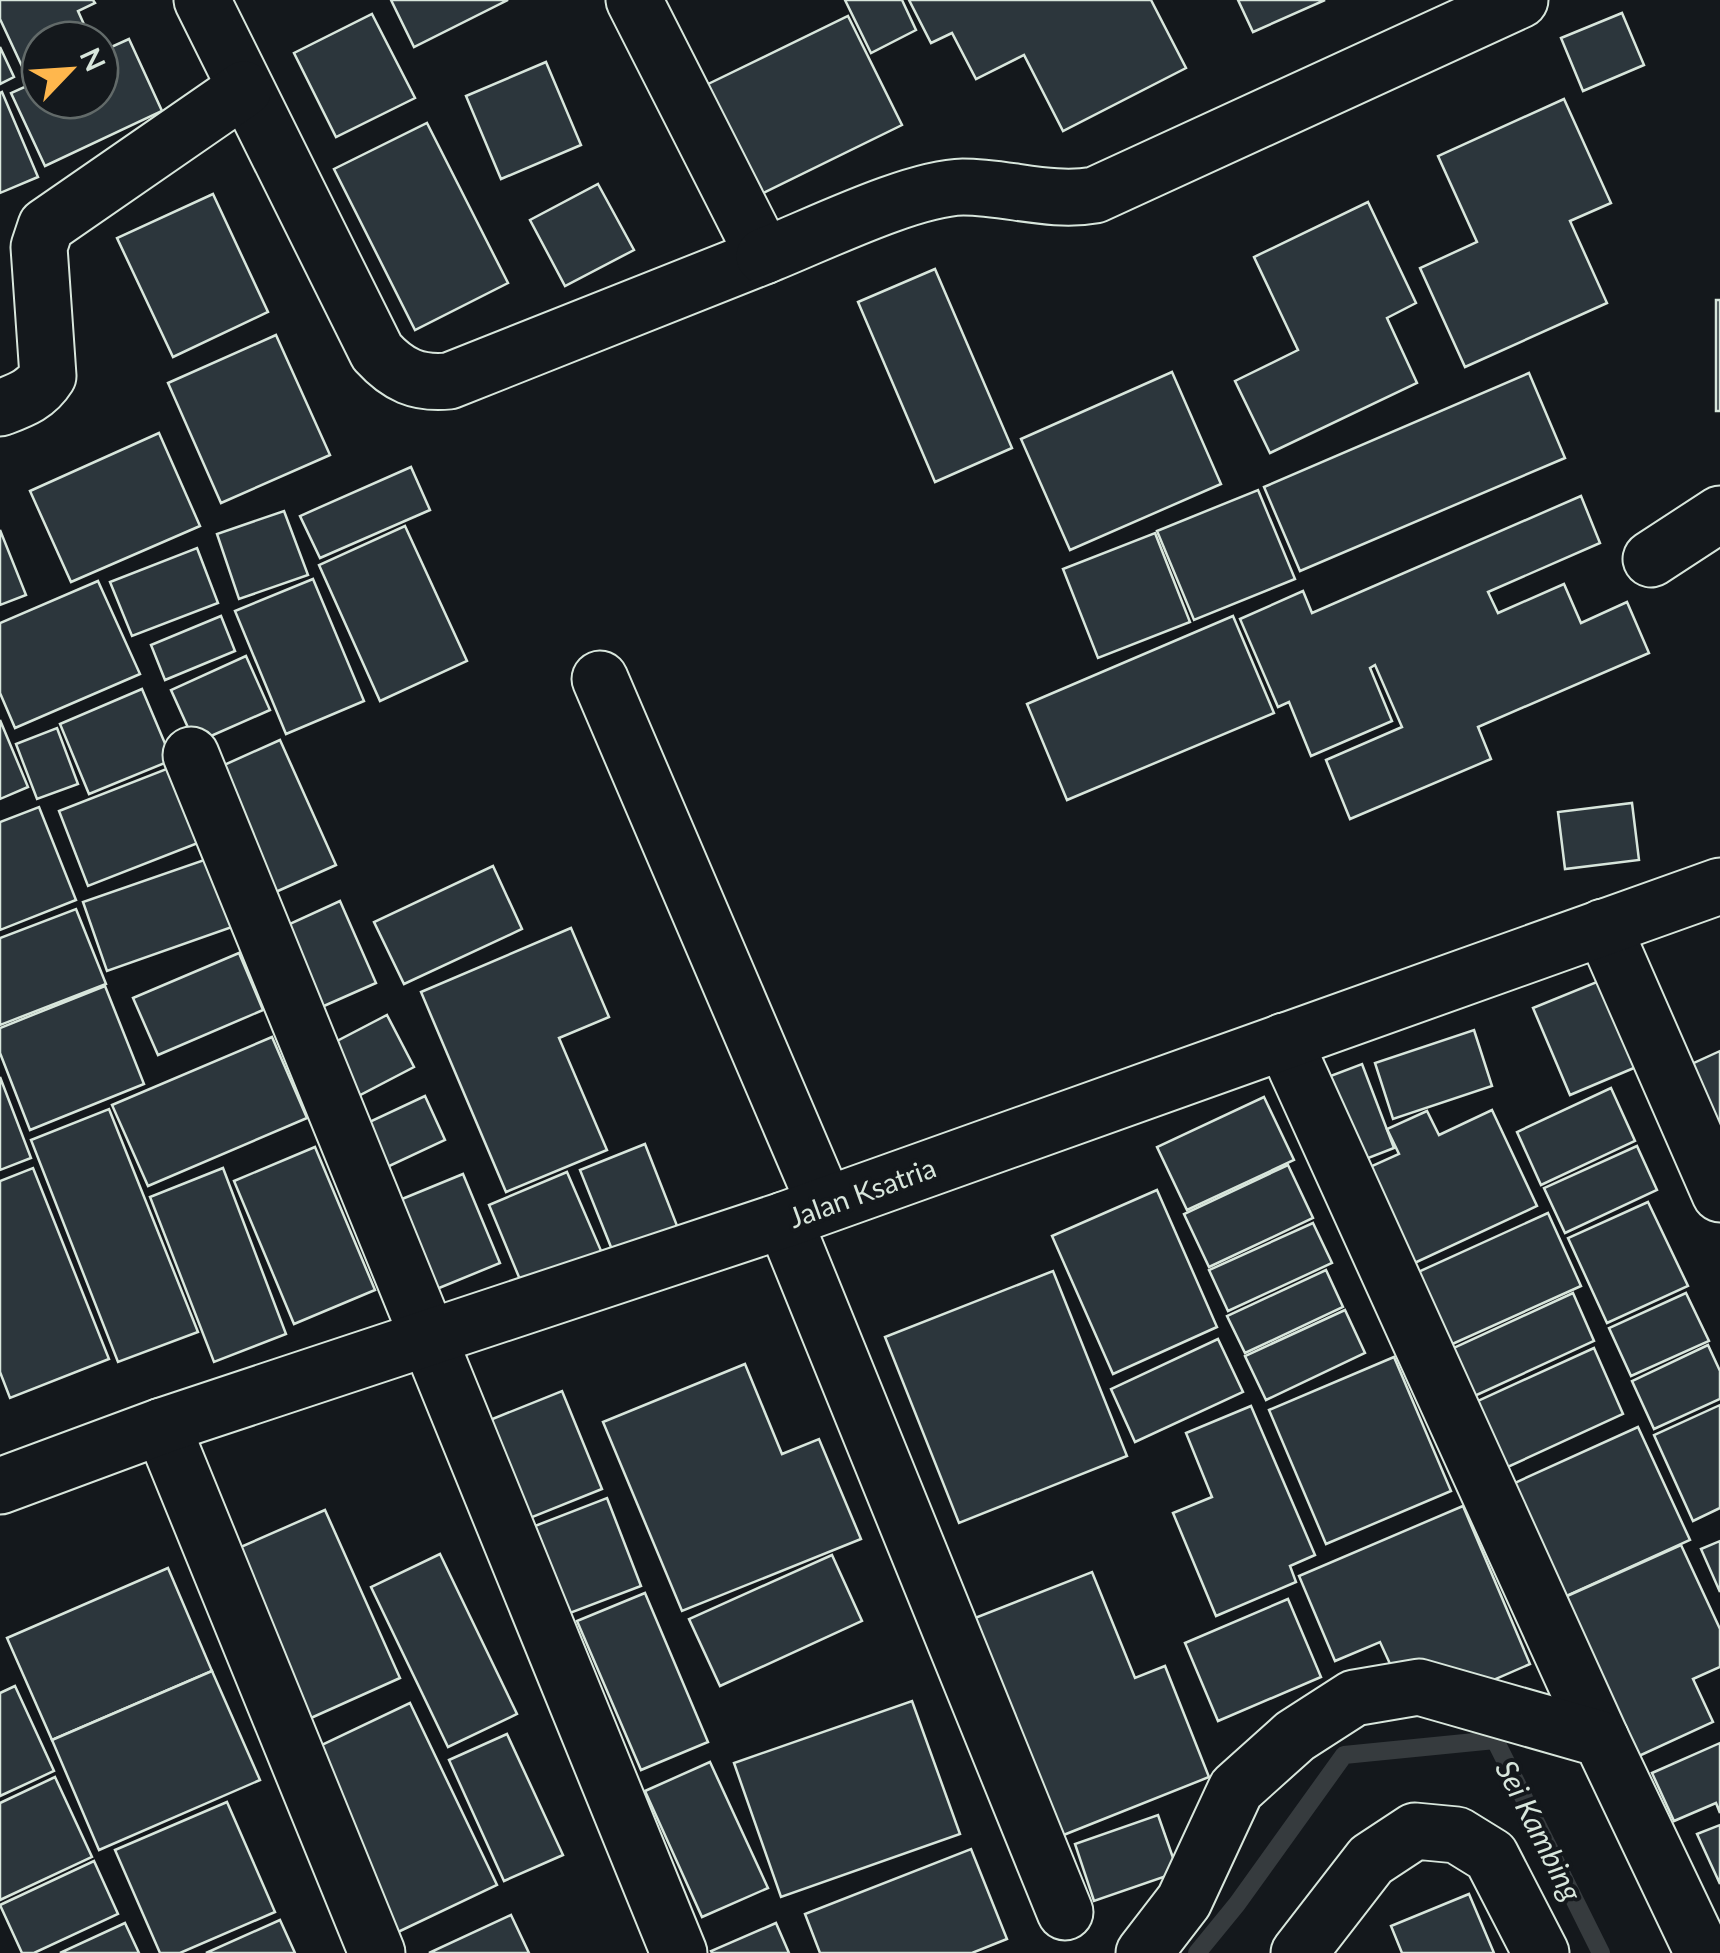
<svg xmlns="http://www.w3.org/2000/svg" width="1720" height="1953" viewBox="0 0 1720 1953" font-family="Lato,sans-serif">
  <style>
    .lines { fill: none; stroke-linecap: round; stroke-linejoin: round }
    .stream { stroke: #363b3e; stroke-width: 18 }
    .building { fill: #2c363c; stroke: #d8e6dc; stroke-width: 2.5 }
    .minor-casing { stroke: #d8e6dc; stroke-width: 59 }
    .minor { stroke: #14181c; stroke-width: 55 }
    .labels { text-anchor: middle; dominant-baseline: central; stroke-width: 8; stroke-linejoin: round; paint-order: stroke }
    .street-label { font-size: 28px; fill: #d8e6dc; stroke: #14181c }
    .water-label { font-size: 30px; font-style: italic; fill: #d8e6dc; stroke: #14181c }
  </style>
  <rect width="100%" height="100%" fill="#14181c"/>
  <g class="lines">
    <path class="stream" d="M1197,1953L1237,1904L1344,1755L1495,1740L1601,1953"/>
  </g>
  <g class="building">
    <path d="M0,0H93L95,3L78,11L91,40H40V71L27,77L0,19Z"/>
    <path d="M391,0H508L414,47Z"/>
    <path d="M845,0H902L916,30L871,53Z"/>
    <path d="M909,0H1151L1186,68L1063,131L1024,55L976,79L952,33L931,43Z"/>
    <path d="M1238,0H1325L1253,32Z"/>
    <path d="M1622,13L1644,65L1583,91L1561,38Z"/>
    <path d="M372,14L415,98L336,137L294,53Z"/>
    <path d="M848,16L902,125L755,197L702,87Z"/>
    <path d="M129,39L162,111L45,166L11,93L40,80V100H100V52Z"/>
    <path d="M0,47L14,77L0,84Z"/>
    <path d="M546,62L581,145L501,179L466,96Z"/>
    <path d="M2,92L38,177L0,193V93Z"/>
    <path d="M1564,99L1611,203L1570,221L1607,303L1465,367L1420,268L1477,242L1438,156Z"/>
    <path d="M427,123L508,283L415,330L334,169Z"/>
    <path d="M598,184L634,250L565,286L530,220Z"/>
    <path d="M213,194L268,312L173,357L117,238Z"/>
    <path d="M1368,202L1416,303L1387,318L1417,383L1270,453L1235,381L1298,350L1254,257Z"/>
    <path d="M935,269L1012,448L935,482L858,302Z"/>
    <rect x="1716" y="300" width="4" height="111"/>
    <path d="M276,335L330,455L221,503L168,383Z"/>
    <path d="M1172,372L1221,484L1070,550L1021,439Z"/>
    <path d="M1529,373L1565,458L1300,571L1264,487Z"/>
    <path d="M159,433L200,526L71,582L30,491Z"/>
    <path d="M411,467L430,510L320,558L300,516Z"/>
    <path d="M1258,490L1295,579L1194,620L1157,531Z"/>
    <path d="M1581,496L1600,543L1488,592L1498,613L1564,584L1581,623L1627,602L1649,653L1478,727L1491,759L1350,819L1326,760L1402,727L1375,665L1370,668L1392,721L1311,756L1289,702L1278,707L1240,619L1303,591L1312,613Z"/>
    <path d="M284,511L308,575L239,599L217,534Z"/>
    <path d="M405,526L467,661L380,701L319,565Z"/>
    <path d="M0,530L26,595L0,605Z"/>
    <path d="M1155,533L1190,622L1098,658L1063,569Z"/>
    <path d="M197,548L218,603L132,636L110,582Z"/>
    <path d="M313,579L364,701L286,734L235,611Z"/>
    <path d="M98,581L140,674L15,728L0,693V623Z"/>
    <path d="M221,616L235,651L165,680L151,645Z"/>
    <path d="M1233,616L1274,713L1067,800L1027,704Z"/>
    <path d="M246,656L270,710L195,743L171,690Z"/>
    <path d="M142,689L172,760L89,794L60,724Z"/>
    <path d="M0,720L28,787L0,799Z"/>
    <path d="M57,728L78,784L37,799L16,744Z"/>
    <path d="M280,740L336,865L260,899L204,774Z"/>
    <path d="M174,766L203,841L88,886L59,811Z"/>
    <path d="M1632,803L1639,860L1565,869L1558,812Z"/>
    <path d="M39,807L76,900L0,930V822Z"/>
    <path d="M207,859L232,927L107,971L83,902Z"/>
    <path d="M493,866L522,929L404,984L374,922Z"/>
    <path d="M340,901L376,983L308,1013L272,932Z"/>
    <path d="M76,909L106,984L0,1025V938Z"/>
    <path d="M571,928L609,1017L559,1038L607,1150L506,1192L421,992Z"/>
    <path d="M239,953L263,1010L158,1055L133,998Z"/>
    <path d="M1604,979L1641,1065L1570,1095L1533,1008Z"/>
    <path d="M105,986L144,1084L30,1130L0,1053V1028Z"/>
    <path d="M387,1015L414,1067L341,1105L314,1053Z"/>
    <path d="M1474,1030L1492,1086L1393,1119L1375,1063Z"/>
    <path d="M272,1037L307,1118L148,1186L112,1105Z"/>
    <path d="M1720,1051V1159L1676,1071Z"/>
    <path d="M1362,1064L1394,1148L1353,1164L1320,1080Z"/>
    <path d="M0,1077L31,1158L0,1170Z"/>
    <path d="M1611,1088L1635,1141L1541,1185L1517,1132Z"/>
    <path d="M425,1096L445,1140L370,1175L350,1131Z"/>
    <path d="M1264,1097L1294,1160L1187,1210L1157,1147Z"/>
    <path d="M109,1109L198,1332L118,1362L31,1140Z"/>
    <path d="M1492,1110L1537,1206L1408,1266L1363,1170L1399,1154L1387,1129L1427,1111L1439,1135Z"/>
    <path d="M645,1144L681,1236L617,1262L580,1170Z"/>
    <path d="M1637,1146L1657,1190L1565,1233L1544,1188Z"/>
    <path d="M315,1147L375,1290L294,1324L234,1181Z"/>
    <path d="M1288,1165L1313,1218L1209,1267L1184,1214Z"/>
    <path d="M33,1168L109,1359L10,1398L0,1372V1181Z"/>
    <path d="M223,1168L286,1334L214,1362L150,1197Z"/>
    <path d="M567,1172L605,1260L526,1294L489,1205Z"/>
    <path d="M463,1174L500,1263L422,1295L385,1206Z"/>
    <path d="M1157,1190L1217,1327L1113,1374L1052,1236Z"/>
    <path d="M1648,1202L1688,1286L1607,1323L1568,1238Z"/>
    <path d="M1548,1213L1581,1286L1439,1350L1405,1278Z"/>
    <path d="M1313,1223L1332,1263L1228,1311L1209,1270Z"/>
    <path d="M1326,1270L1343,1307L1245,1353L1227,1316Z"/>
    <path d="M1053,1271L1127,1456L959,1523L885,1337Z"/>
    <path d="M1573,1293L1594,1341L1457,1404L1436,1356Z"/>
    <path d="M1686,1293L1709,1341L1631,1376L1609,1328Z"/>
    <path d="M1345,1310L1365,1353L1266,1400L1245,1356Z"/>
    <path d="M1218,1339L1243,1392L1135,1442L1111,1389Z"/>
    <path d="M1708,1345L1720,1371V1399L1654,1429L1632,1381Z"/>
    <path d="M1594,1348L1623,1414L1501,1470L1471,1404Z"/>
    <path d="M1394,1357L1451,1491L1326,1544L1269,1410Z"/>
    <path d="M745,1364L782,1454L819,1439L861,1539L682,1611L603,1422Z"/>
    <path d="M562,1391L602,1489L530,1518L490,1420Z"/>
    <path d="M1720,1405V1508L1693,1521L1654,1435Z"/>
    <path d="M1251,1406L1315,1555L1290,1566L1296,1582L1216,1616L1173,1513L1212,1497L1186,1433Z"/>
    <path d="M1638,1427L1690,1540L1560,1599L1508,1486Z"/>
    <path d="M607,1498L641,1586L570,1613L535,1526Z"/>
    <path d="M1463,1506L1530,1664L1473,1689L1391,1666L1380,1642L1335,1661L1299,1576Z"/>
    <path d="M325,1510L400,1678L302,1722L227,1553Z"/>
    <path d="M1720,1541V1592L1701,1549Z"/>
    <path d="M1681,1545L1720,1629V1667L1693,1679L1713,1722L1628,1761L1556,1601Z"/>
    <path d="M440,1554L517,1714L448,1747L371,1587Z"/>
    <path d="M832,1555L862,1621L720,1686L689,1619Z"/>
    <path d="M168,1568L212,1671L52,1740L7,1638Z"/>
    <path d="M1092,1572L1135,1678L1165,1666L1209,1777L1061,1836L975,1618Z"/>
    <path d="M645,1593L708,1742L641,1770L577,1621Z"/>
    <path d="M1288,1599L1321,1677L1218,1721L1185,1643Z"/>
    <path d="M212,1671L260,1780L99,1850L52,1740Z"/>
    <path d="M15,1686L54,1771L0,1796V1693Z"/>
    <path d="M912,1701L960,1834L781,1897L734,1763Z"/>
    <path d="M410,1703L497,1885L398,1932L311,1750Z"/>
    <path d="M507,1734L563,1855L504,1881L449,1760Z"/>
    <path d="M1720,1743V1813L1716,1803L1674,1821L1652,1773Z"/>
    <path d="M710,1762L768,1888L702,1917L645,1791Z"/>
    <path d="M55,1777L92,1857L0,1900V1803Z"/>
    <path d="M227,1802L275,1912L180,1953H160L115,1850Z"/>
    <path d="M1158,1815L1178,1872L1094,1901L1075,1844Z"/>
    <path d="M1720,1825V1884L1697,1834Z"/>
    <path d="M971,1849L1007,1939L972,1953H820L805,1914Z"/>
    <path d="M94,1861L118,1914L34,1953H22L0,1905Z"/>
    <path d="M1469,1894L1494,1953H1402L1391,1926Z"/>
    <path d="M511,1915L529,1953H429Z"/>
    <path d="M280,1920L295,1953H206Z"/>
    <path d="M125,1923L139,1953H60Z"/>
    <path d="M776,1923L789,1953H712L711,1951Z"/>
  </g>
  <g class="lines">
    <defs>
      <g id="minor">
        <path d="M202,0L377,352C398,375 417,384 449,381L764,256L634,0"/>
        <path d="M764,256C815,236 911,188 963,187C1008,187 1051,203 1095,195L1520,0"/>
        <path d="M0,408C21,400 36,395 48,376L39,247L46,226L244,89"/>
        <path d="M1651,559L1720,514"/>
        <path d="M600,679L825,1204"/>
        <path d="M191,755L679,1953"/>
        <path d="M1603,927L1720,1194"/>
        <path d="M1284,1041L1601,1739"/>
        <path d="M784,1220L1065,1912"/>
        <path d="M162,1426L377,1953"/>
        <path d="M0,1486L162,1426L784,1220L1720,886"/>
        <path d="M1144,1953L1184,1901L1236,1789L1295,1736L1354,1698L1419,1687L1601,1739L1703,1953"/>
        <path d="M1299,1953L1371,1860L1415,1831L1457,1835L1491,1856L1541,1953"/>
      </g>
    </defs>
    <use href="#minor" class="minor-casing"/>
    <use href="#minor" class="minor"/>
  </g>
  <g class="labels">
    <g class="street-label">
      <text transform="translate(862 1192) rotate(-20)">Jalan Ksatria</text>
    </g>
    <g class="water-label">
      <text transform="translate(1540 1830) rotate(63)">Sei Kambing</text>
    </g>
  </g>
  <g transform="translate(70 70) rotate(65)"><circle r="48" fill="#14181c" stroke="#626a69" stroke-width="2.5"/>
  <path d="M0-8L18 38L0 25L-18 38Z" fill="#ffb74d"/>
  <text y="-15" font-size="28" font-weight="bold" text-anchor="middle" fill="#d8e6dc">N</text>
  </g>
</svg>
